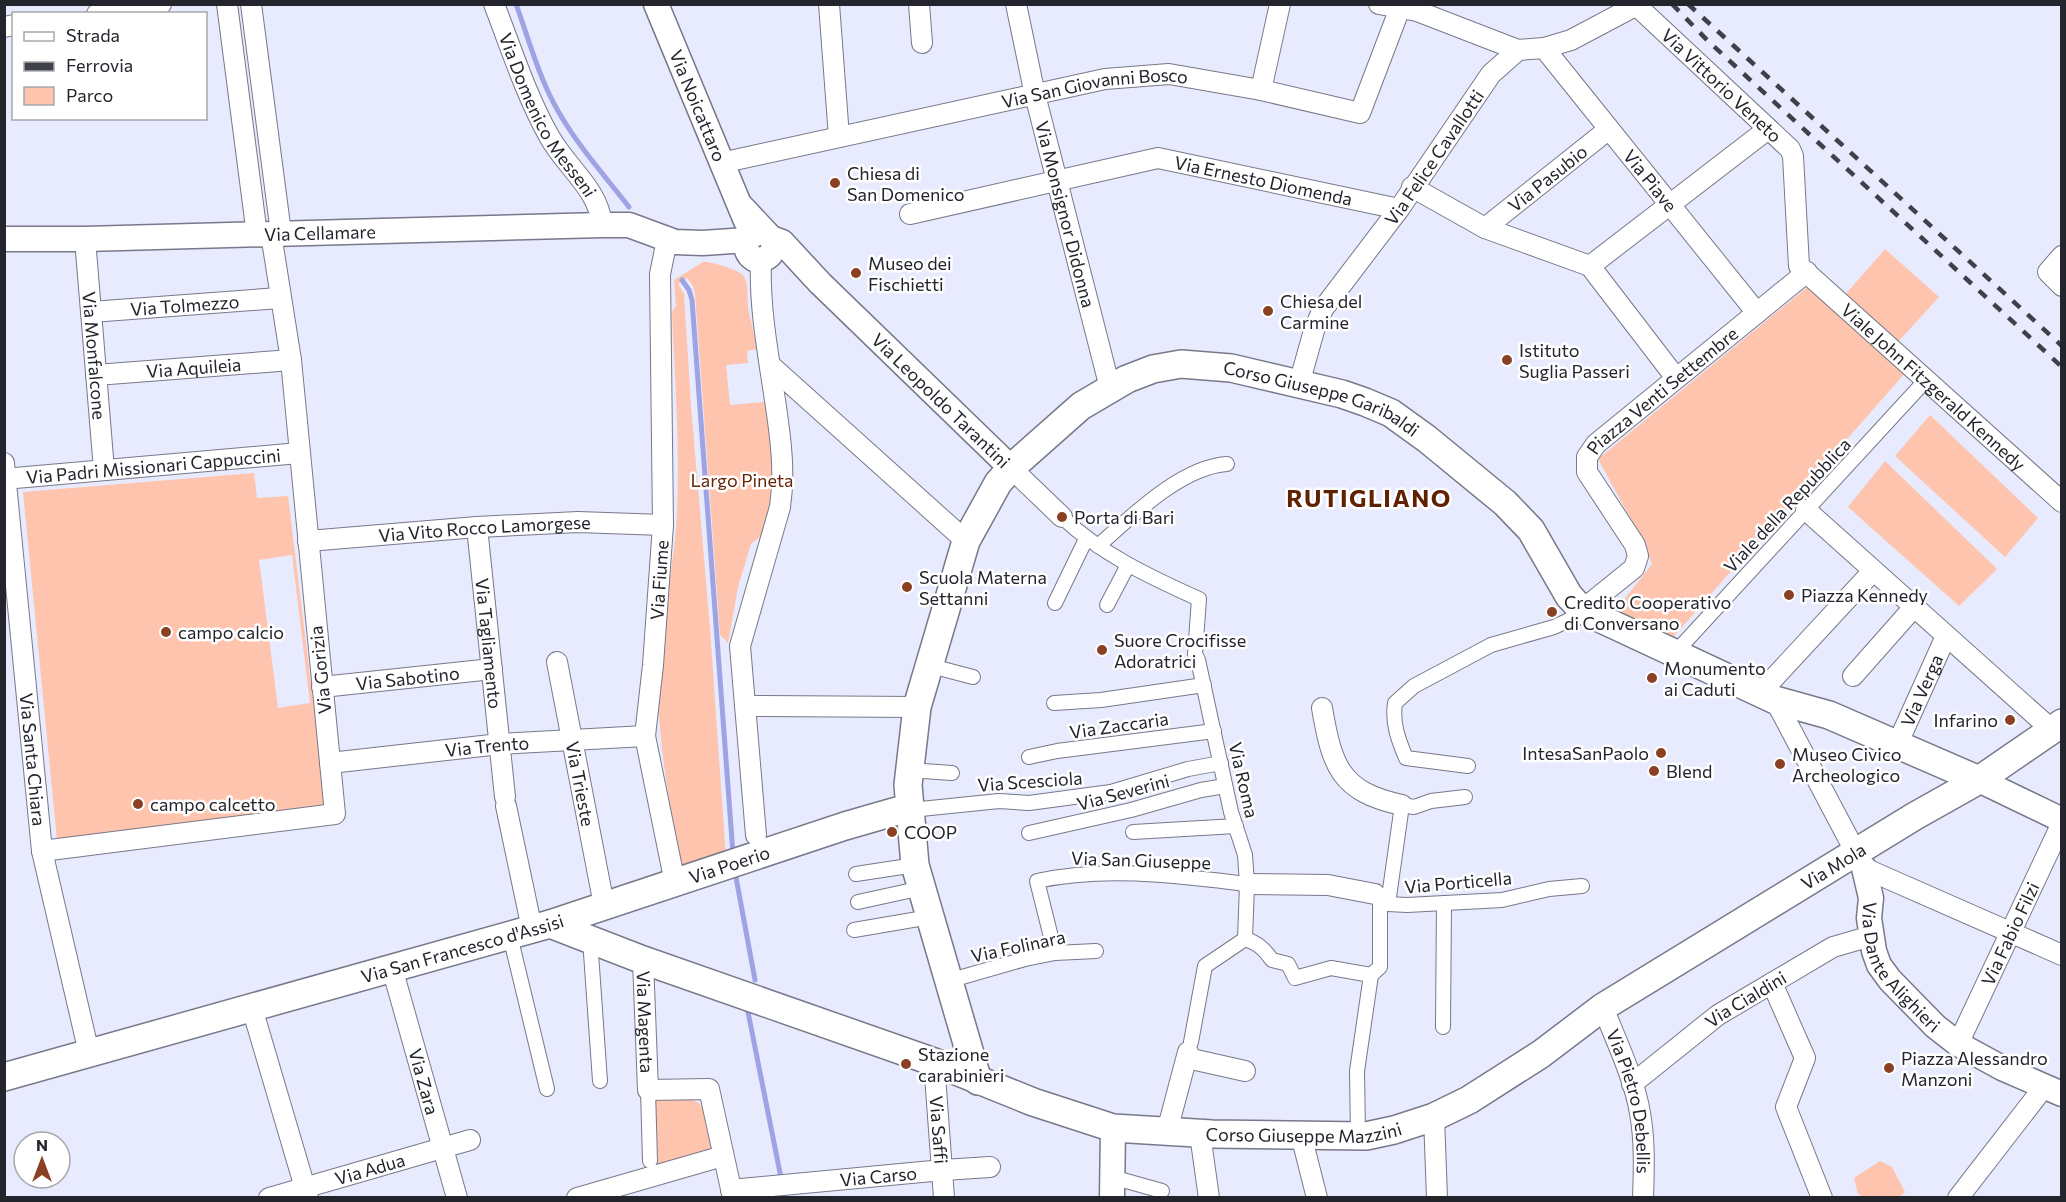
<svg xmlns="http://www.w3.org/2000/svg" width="2066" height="1202" viewBox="0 0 2066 1202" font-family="Commissioner,sans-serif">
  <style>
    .green { fill: #fec4ae; fill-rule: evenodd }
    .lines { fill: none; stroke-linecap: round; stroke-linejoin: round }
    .stream { stroke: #9ea3e4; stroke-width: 5 }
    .pedestrian-casing { stroke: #77798a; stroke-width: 16 }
    .minor-casing { stroke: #77798a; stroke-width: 22 }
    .tertiary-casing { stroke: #77798a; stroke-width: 27 }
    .secondary-casing { stroke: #77798a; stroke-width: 30 }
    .pedestrian { stroke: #fff; stroke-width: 14 }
    .minor { stroke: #fff; stroke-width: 20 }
    .tertiary { stroke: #fff; stroke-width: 24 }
    .secondary { stroke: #fff; stroke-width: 27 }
    .rail { stroke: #3f4149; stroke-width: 4.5; stroke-dasharray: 10 10; stroke-linecap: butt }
    .poi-dot { fill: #894023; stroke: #fff; stroke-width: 2 }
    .labels { text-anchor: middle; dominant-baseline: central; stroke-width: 5; stroke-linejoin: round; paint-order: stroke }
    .street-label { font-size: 18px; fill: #24252c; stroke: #fff }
    .poi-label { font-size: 18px; fill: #24252c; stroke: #fff; text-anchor: start }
    .park-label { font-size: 18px; fill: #662609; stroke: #fff }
    .district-label { font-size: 24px; font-weight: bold; letter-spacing: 1.5px; fill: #602103; stroke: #fff }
  </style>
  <rect width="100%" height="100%" fill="#e8eafd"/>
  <g class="green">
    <path d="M1885,249L1939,297L1897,343L1844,296Z"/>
    <path d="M703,262C710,261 737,269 743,275C749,283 747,298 748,308C751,323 755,334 756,349L747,351L748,363L726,365L730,405L765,402L777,481L761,536L751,544L738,587L728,643L720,635L695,293L693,286L687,278L678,284L684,294L691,406L710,628L726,859L682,872C671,809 658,747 658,683C658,631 672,580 676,529C681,457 675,384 672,312L676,306L674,280Z"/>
    <path d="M1810,285L1906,372L1668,643L1612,615L1652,564L1645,545L1598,459Z"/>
    <path d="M1930,415L2038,518L2005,557L1895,456Z"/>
    <path d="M1885,461L1997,569L1959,606L1848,507Z"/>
    <path d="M254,473L257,498L288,496L326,807L57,840L23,492ZM292,555L310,703L278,708L259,560Z"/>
    <path d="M688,1098C712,1105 710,1129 714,1150L657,1164L655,1099Z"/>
    <path d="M1880,1161L1892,1167L1905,1192L1899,1197H1864L1858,1194L1854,1178Z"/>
  </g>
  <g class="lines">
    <g class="stream">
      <path d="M516,4C529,40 539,78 558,111C578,146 605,176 629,207"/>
      <path d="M682,280L689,290L692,300L733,854"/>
      <path d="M735,872L755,980"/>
      <path d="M747,1007L785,1198"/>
    </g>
    <defs>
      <g id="pedestrian">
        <path d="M1062,517C1101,554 1150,577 1199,599L1195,654L1198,660L1231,812L1245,855L1247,884L1245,939L1205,966L1191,1042"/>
        <path d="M1098,546C1132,516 1181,467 1227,464"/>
        <path d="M1055,603L1086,539"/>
        <path d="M1107,605L1128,565"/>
        <path d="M1674,654L1926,380"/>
        <path d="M931,666L973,677"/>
        <path d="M1054,703L1101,700L1204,685"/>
        <path d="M1029,757L1057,751L1214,731"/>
        <path d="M1468,766L1406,758C1398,739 1392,723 1395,703L1414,686L1491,645L1554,627L1569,620L1582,610"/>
        <path d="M909,770L952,773"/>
        <path d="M911,810L999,801L1029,803L1111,792L1188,769L1221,763"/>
        <path d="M1133,832L1236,826"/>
        <path d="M1029,833L1131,810L1201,790L1225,786"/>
        <path d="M856,874L915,865"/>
        <path d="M1375,894L1388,904L1407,905L1502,900L1549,889L1582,886"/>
        <path d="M858,902L922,888"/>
        <path d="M1388,904L1402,805L1414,807L1431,801L1465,797"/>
        <path d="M854,930L930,917"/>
        <path d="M510,936L547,1089"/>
        <path d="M590,939L600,1081"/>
        <path d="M1245,939C1258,943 1264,949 1272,960L1288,964L1295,978L1331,968L1371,975"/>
        <path d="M1055,953L1037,881C1106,866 1178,876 1247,884"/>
        <path d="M1371,975L1380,967V899"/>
        <path d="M948,981L1025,959L1055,953L1096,951"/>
        <path d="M1443,1027L1444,903"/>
        <path d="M648,1090L650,1161"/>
        <path d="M1358,1135L1357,1071L1371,975"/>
        <path d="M1112,1177L1162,1191"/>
      </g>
      <g id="minor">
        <path d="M227,4L257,235"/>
        <path d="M251,4L281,233"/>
        <path id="s1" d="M494,4C511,48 526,95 549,136C565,166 599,189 602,225"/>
        <path d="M829,4L839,137"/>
        <path d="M919,4L922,43"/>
        <path id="s2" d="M1016,4L1035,95L1110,388"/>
        <path d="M1379,4L1417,11L1518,50"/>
        <path id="s3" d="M1637,6L1790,149L1793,156L1799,266L2062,502"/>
        <path d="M97,14L161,4"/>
        <path d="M4,27L14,25"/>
        <path id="s4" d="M1544,48L1757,313"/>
        <path d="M1261,90L1280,4"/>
        <path id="s5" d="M721,163L1105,79L1169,74L1261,90L1360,113L1400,8"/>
        <path d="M1412,187L1485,228L1590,266L1676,378"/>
        <path id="s6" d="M910,214L1158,158L1399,209"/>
        <path id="s7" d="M1485,228L1609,129"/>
        <path id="s8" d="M85,239L104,470"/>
        <path d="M667,240L660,274L663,525L653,665L645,736L675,883"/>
        <path d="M2062,256L2048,272L2062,286"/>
        <path d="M1590,266L1768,129"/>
        <path id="s9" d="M91,312L279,298"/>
        <path d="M770,365L966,541"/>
        <path id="s10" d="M96,375L291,360"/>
        <path id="s11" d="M1299,384L1315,327L1323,309L1399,209L1491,74L1518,50L1544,48L1571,40L1639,4"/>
        <path id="s12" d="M4,463L42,851L89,1053"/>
        <path d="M1011,468L1062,517"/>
        <path id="s13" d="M4,479L299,453"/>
        <path d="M1806,510L2052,730"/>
        <path id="s14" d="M477,527L505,797"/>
        <path id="s15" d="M308,541L477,527L578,522L663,525"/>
        <path id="s16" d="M1582,610L1634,568L1638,556L1635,545L1587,472V457L1596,444L1807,272"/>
        <path id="s17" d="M557,662L604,905"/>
        <path d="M1853,676L1914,607"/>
        <path id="s18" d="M322,687L492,669"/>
        <path d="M1760,693L1873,571"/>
        <path d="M1775,700L1864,868L2062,955"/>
        <path d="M745,706L917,707"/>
        <path d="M1322,708C1332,766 1340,792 1402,805"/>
        <path id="s19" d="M1897,745L1946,636"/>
        <path id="s20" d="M330,763L500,744L645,736"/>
        <path d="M506,806L532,929"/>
        <path d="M756,835L740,646L780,507C785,473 781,441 776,407C769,358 759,309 761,260"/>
        <path d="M42,851L335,814L291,360L271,234"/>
        <path d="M1247,884L1328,885L1375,894"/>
        <path id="s21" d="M643,960L648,1090L709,1089L733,1198"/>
        <path id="s22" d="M392,968L457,1198"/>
        <path d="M1772,983L1805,1058L1786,1107L1822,1198"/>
        <path id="s23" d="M1603,1007C1616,1041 1634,1077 1640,1113C1645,1141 1644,1170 1643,1198"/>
        <path d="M252,1008L308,1198"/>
        <path id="s24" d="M1958,1044L2062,823"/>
        <path d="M1187,1058L1245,1071"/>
        <path id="s25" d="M934,1062L944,1198"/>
        <path id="s26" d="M1632,1084L1718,1015L1833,947L1871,936"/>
        <path d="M1434,1117L1437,1198"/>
        <path d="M1167,1131L1188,1052"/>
        <path d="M1200,1134L1209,1198"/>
        <path d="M1301,1135L1317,1198"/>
        <path id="s27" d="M731,1190L943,1170L990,1167"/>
        <path id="s28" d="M269,1198L470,1140"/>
        <path d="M577,1198L723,1156"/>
        <path d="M1958,1198L2044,1087"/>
      </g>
      <g id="tertiary">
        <path id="s29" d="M656,4L746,221"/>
        <path id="s30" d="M741,206L771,238L782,242L820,283L1011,468"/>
        <path d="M760,232L749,237C744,245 746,254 754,259C768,262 778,251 771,238"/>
        <path id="s31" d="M4,239H85L602,225H629L675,242L703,243L747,240"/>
        <path d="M1979,780L2062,820"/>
        <path id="s32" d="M1864,868L1871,898L1869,918L1874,951L1879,965L1890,980L1935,1026L1958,1044L2002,1068L2062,1094"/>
        <path d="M1112,1198L1113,1128"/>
      </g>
      <g id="secondary">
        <path id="s33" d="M550,924L643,960L934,1062L1033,1102L1113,1128L1212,1134L1366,1136L1394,1130L1434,1117L1469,1100L1541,1054L1603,1007L1915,816L1979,780L2062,723"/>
        <path id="s34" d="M4,1077L550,924L845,826L897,811L911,810"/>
        <path id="s35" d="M978,1081L915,865L908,785L917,707L966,541L998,483L1011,468L1081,406L1127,379L1153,369L1181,364L1231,368L1342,394L1365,402L1391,413L1427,439L1505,503L1531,530L1569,596L1582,610L1775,700L1829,715L1979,780"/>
      </g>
    </defs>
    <use href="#pedestrian" class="pedestrian-casing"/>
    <use href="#minor" class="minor-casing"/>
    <use href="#tertiary" class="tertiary-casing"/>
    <use href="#secondary" class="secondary-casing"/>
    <use href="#pedestrian" class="pedestrian"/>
    <use href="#minor" class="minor"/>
    <use href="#tertiary" class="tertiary"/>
    <use href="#secondary" class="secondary"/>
    <g class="rail">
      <path d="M1672,4L1708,41L2062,367"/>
      <path d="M1688,4L2062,346"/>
    </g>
  </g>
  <g class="poi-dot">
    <circle cx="835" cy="183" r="6"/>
    <circle cx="856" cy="273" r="6"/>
    <circle cx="1268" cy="311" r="6"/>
    <circle cx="1507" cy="360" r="6"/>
    <circle cx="1062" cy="517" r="6"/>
    <circle cx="907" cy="587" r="6"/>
    <circle cx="1789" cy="595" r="6"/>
    <circle cx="1552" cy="612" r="6"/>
    <circle cx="166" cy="632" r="6"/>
    <circle cx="1102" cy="650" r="6"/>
    <circle cx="1652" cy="678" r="6"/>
    <circle cx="2010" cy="720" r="6"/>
    <circle cx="1661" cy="753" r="6"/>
    <circle cx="1780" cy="764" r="6"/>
    <circle cx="1654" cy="771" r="6"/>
    <circle cx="138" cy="804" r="6"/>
    <circle cx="892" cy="832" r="6"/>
    <circle cx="906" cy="1064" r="6"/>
    <circle cx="1889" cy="1068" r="6"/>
  </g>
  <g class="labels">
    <g class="street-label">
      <text stroke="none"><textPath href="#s3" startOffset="116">Via Vittorio Veneto</textPath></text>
      <text stroke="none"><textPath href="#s5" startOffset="382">Via San Giovanni Bosco</textPath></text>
      <text stroke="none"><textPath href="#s29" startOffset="110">Via Noicattaro</textPath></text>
      <text stroke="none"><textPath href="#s1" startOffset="124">Via Domenico Messeni</textPath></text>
      <text stroke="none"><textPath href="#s11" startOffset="267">Via Felice Cavallotti</textPath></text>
      <text stroke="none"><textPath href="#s7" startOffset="80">Via Pasubio</textPath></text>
      <text stroke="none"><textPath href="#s6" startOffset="362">Via Ernesto Diomenda</textPath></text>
      <text stroke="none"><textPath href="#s4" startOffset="170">Via Piave</textPath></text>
      <text stroke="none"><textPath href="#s2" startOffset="216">Via Monsignor Didonna</textPath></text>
      <text stroke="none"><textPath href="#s31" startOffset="316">Via Cellamare</textPath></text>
      <text stroke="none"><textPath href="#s9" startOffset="94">Via Tolmezzo</textPath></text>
      <text stroke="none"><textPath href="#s8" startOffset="117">Via Monfalcone</textPath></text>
      <text stroke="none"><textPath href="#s10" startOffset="98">Via Aquileia</textPath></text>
      <text stroke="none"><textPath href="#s3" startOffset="508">Viale John Fitzgerald Kennedy</textPath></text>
      <text stroke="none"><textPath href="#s16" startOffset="294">Piazza Venti Settembre</textPath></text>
      <text stroke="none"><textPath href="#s30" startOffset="280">Via Leopoldo Tarantini</textPath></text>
      <text stroke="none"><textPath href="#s35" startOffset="992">Corso Giuseppe Garibaldi</textPath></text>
      <text stroke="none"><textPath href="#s13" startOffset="150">Via Padri Missionari Cappuccini</textPath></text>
      <text transform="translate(1787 505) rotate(-47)">Viale della Repubblica</text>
      <text stroke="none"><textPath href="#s15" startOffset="177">Via Vito Rocco Lamorgese</textPath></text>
      <text transform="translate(659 580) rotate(-86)">Via Fiume</text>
      <text stroke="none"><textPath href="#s14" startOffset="117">Via Tagliamento</textPath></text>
      <text transform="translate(320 670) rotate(-96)">Via Gorizia</text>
      <text stroke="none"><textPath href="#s18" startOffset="86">Via Sabotino</textPath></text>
      <text stroke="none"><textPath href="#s19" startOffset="60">Via Verga</textPath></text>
      <text transform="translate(1119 725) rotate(-8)">Via Zaccaria</text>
      <text stroke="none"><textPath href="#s20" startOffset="158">Via Trento</textPath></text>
      <text stroke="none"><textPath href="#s12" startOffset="298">Via Santa Chiara</textPath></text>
      <text transform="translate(1244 780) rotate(77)">Via Roma</text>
      <text transform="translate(1030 781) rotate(-4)">Via Scesciola</text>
      <text stroke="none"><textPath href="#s17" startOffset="124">Via Trieste</textPath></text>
      <text transform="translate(1123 792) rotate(-15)">Via Severini</text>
      <text transform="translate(1141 860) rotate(2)">Via San Giuseppe</text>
      <text stroke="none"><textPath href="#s34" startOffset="756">Via Poerio</textPath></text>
      <text stroke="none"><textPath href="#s33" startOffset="1395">Via Mola</textPath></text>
      <text transform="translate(1458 882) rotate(-5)">Via Porticella</text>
      <text stroke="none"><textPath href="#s24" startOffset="122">Via Fabio Filzi</textPath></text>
      <text transform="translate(1018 946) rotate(-12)">Via Folinara</text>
      <text stroke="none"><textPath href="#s34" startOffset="476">Via San Francesco d'Assisi</textPath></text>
      <text stroke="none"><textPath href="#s32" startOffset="110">Via Dante Alighieri</textPath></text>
      <text stroke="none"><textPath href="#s26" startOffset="142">Via Cialdini</textPath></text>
      <text stroke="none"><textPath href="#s21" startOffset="62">Via Magenta</textPath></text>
      <text stroke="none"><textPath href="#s22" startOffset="118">Via Zara</textPath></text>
      <text stroke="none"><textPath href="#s23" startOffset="99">Via Pietro Debellis</textPath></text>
      <text stroke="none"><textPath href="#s33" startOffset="790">Corso Giuseppe Mazzini</textPath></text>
      <text stroke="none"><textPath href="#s25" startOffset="68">Via Saffi</textPath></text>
      <text stroke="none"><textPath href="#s28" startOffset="105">Via Adua</textPath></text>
      <text stroke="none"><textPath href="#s27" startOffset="148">Via Carso</textPath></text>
    </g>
    <g class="poi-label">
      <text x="847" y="173">Chiesa di<tspan x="847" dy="21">San Domenico</tspan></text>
      <text x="868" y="263">Museo dei<tspan x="868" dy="21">Fischietti</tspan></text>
      <text x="1280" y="301">Chiesa del<tspan x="1280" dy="21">Carmine</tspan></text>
      <text x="1519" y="350">Istituto<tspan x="1519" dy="21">Suglia Passeri</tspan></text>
      <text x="1074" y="517">Porta di Bari</text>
      <text x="919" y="577">Scuola Materna<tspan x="919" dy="21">Settanni</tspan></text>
      <text x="1801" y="595">Piazza Kennedy</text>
      <text x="1564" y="602">Credito Cooperativo<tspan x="1564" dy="21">di Conversano</tspan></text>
      <text x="178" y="632">campo calcio</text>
      <text x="1114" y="640">Suore Crocifisse<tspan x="1114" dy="21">Adoratrici</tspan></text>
      <text x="1664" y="668">Monumento<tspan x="1664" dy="21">ai Caduti</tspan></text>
      <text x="1998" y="720" text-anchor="end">Infarino</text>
      <text x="1649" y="753" text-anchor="end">IntesaSanPaolo</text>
      <text x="1792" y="754">Museo Civico<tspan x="1792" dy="21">Archeologico</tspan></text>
      <text x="1666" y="771">Blend</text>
      <text x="150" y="804">campo calcetto</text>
      <text x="904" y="832">COOP</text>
      <text x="918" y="1054">Stazione<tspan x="918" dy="21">carabinieri</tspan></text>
      <text x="1901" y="1058">Piazza Alessandro<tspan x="1901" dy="21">Manzoni</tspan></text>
    </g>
    <g class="park-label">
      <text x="742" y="480">Largo Pineta</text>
    </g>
    <g class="district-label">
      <text x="1369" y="497">RUTIGLIANO</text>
    </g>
  </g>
  <rect width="2066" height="1202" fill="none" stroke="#24252c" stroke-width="12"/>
  <rect x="12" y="12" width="195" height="108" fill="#ffffff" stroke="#a7a8ab" stroke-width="1.5"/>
  <rect x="24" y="32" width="30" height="9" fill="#ffffff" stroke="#a7a8ab" stroke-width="1.5"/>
  <text x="66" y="42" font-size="18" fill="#24252c">Strada</text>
  <rect x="24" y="62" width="30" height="9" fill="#3f4149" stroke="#a7a8ab" stroke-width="1.5"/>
  <text x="66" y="72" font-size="18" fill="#24252c">Ferrovia</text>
  <rect x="24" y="87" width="30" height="18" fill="#fec4ae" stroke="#a7a8ab" stroke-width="1.5"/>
  <text x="66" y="102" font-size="18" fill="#24252c">Parco</text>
  <g transform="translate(42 1160)"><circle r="28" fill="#ffffff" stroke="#a7a8ab" stroke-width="1.5"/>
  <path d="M0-4.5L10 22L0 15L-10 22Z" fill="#894023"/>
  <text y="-9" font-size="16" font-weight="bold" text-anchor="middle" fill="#24252c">N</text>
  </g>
</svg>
